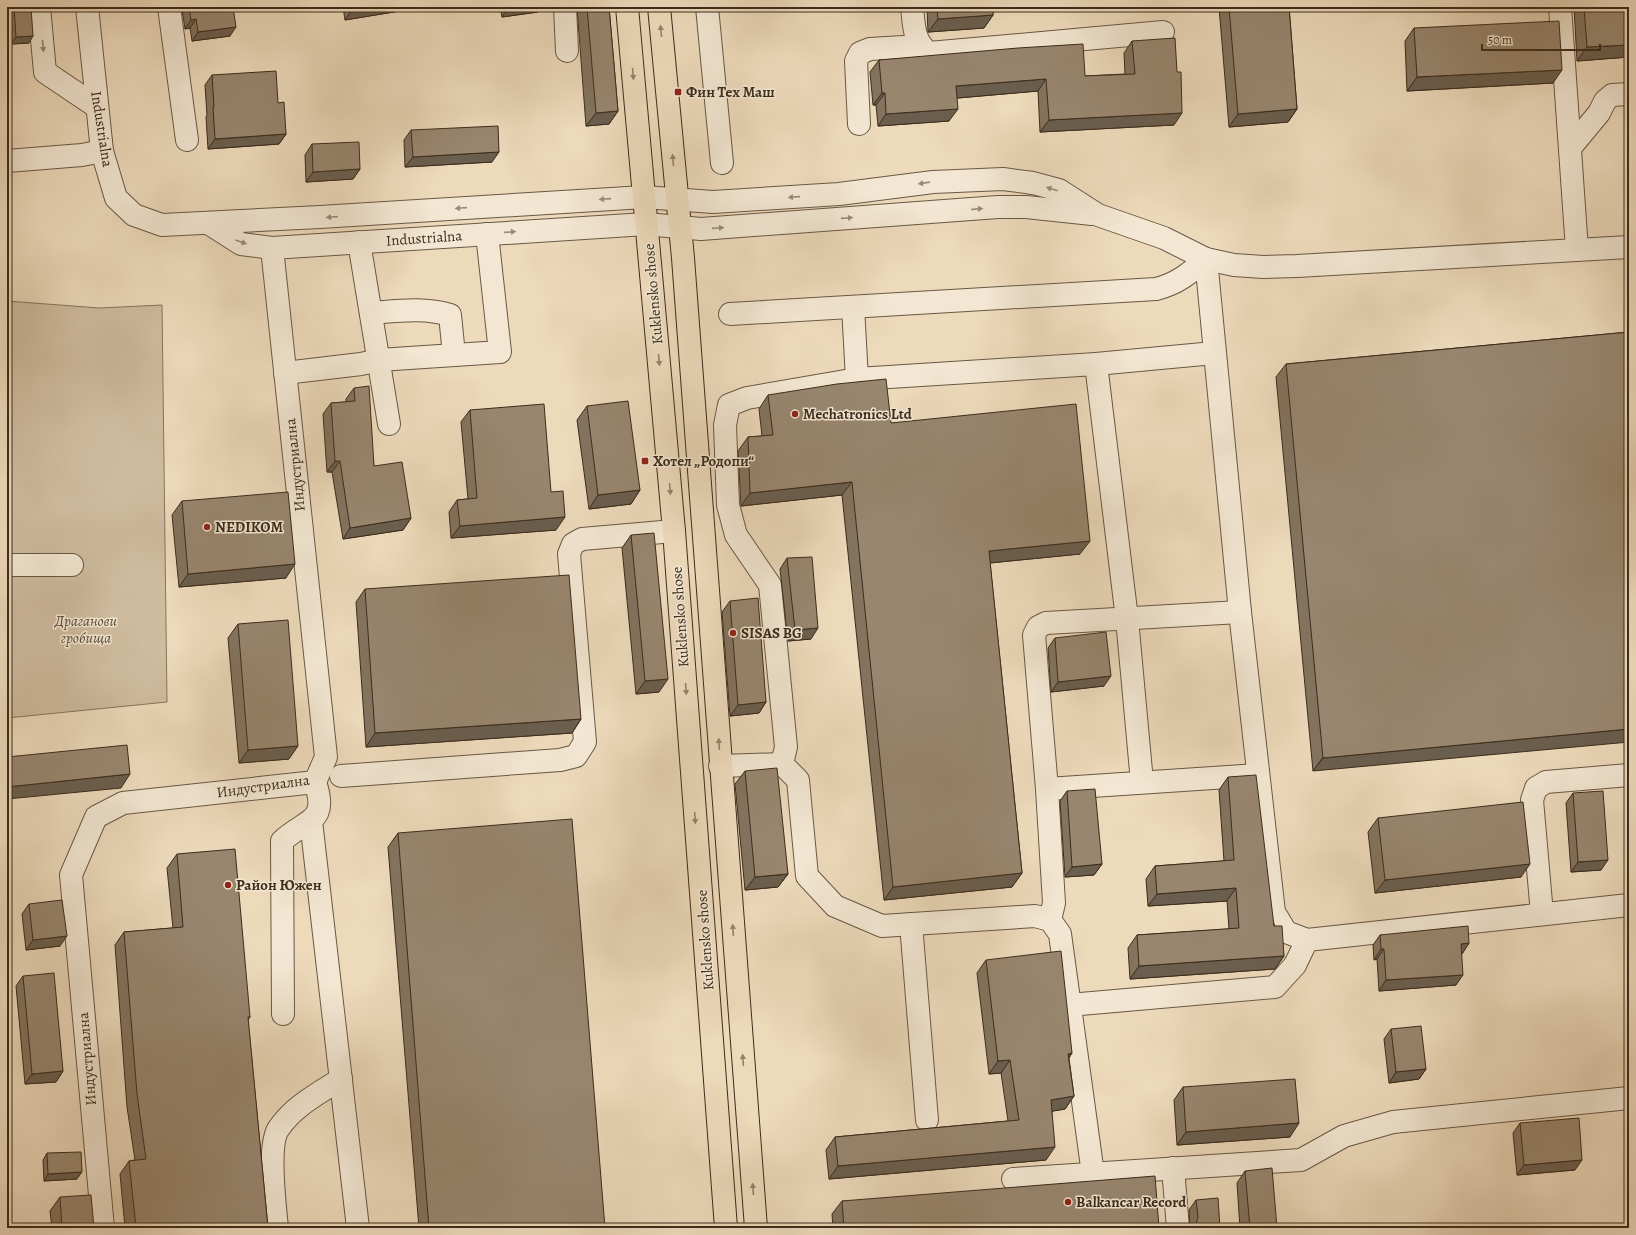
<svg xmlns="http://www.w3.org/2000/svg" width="1636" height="1235" viewBox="0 0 1636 1235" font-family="Alegreya,serif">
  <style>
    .green { fill: #cfbca0; stroke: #86745e }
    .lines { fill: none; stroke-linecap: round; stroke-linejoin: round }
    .minor-casing { stroke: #685844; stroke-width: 24 }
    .major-casing { stroke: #3c2c1c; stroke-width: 24 }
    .minor { stroke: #f3e7d3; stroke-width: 22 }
    .major { stroke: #eddabb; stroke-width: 22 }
    .wall { fill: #83735f; stroke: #3c2c1c }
    .shaded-wall { fill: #6a5e4e; stroke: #3c2c1c }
    .building { fill: #98866f; stroke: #3c2c1c }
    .oneway { fill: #94836c }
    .oneway2 { fill: #988a78 }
    .poi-dot { fill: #8f2418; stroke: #f3e7d3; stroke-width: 1.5 }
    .labels { text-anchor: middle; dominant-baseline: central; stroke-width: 3; stroke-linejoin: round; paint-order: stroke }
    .poi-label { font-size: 15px; font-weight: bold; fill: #3c2c1c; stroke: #f3e7d3; text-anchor: start }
    .street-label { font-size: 15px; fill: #3c2c1c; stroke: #f3e7d3 }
    .park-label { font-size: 15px; font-style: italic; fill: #594936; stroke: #f3e7d3 }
  </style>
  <rect width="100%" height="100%" fill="#eddabb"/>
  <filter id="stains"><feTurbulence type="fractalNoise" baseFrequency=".005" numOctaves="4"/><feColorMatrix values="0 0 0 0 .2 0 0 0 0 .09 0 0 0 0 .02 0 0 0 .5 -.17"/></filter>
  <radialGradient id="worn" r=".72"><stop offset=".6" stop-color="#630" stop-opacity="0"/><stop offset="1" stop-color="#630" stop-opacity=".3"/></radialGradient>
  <path class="green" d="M7,301L99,308L162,305L167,702L7,718Z"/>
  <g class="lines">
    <defs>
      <g id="minor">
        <path d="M39,7L45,72L97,107"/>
        <path d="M87,7L102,151L116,198L134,215L162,225L320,217L644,197L713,202L839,194L933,182L1003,179L1033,183L1059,190L1098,215L1164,238L1206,259L1234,265L1263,267L1297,266L1629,247"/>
        <path d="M169,7L187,140"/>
        <path d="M565,7L567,51"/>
        <path d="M707,7L722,163"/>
        <path d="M912,7C914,25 913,41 929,53L1163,32"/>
        <path d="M1560,7L1577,250"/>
        <path d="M859,124L856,61L860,53L870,49L920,46"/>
        <path d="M1570,148L1599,113L1605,101L1612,95L1629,94"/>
        <path d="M7,161L82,155L102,151"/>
        <path d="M208,223L241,244L272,248L646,224L701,229L998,207H1026L1092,214"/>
        <path d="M359,242L389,424"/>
        <path d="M1206,259L1240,612L1274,912L1286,932L1307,940"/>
        <path d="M853,307L857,379L1096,364L1214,353"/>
        <path d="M371,313C397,311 425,307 450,315L454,355"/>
        <path d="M730,314L1156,289C1177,284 1190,273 1206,259"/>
        <path d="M1096,364L1127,619L1142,782"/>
        <path d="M285,373L361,364L379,360L500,352L487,234"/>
        <path d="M7,565H72"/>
        <path d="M782,764L786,747L770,585L736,535L728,505L725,425L729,405L747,398L857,379"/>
        <path d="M720,766L782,764L798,780L807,876L835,906L882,926L1035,916L1050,920L1060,934L1093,1174"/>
        <path d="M341,776L560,760L576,756L585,742L569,554L573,544L582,539L674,531"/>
        <path d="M1047,789L1258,775"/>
        <path d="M311,821L358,1228"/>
        <path d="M1542,914L1532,800L1536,788L1546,782L1629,775"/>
        <path d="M1050,920L1054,903L1047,789L1034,635L1038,627L1046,623L1240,612"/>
        <path d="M911,924L927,1120"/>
        <path d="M1069,1005L1275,987L1295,965L1307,940L1629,905"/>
        <path d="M283,1014L282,841C307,818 329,823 315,782"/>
        <path d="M1173,1168L1178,1228"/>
        <path d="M1013,1179L1301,1160L1344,1136L1393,1122L1629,1098"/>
        <path d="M103,1228L71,875L96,817L123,803L315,782L326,757L272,248"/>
        <path d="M277,1228C275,1207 267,1144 279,1128C294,1106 319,1093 341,1079"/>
      </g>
      <g id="major">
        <path d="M627,7L674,531L726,1228"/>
        <path d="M659,7L683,258L756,1228"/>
      </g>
    </defs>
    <use href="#minor" class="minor-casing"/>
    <use href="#major" class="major-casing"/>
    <use href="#minor" class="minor"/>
    <use href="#major" class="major"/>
  </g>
  <g class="wall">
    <path d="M13,7H31L29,43L11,44L9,12Z"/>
    <path d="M183,7H233L230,36L192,41L190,28L185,29L182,9Z"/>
    <path d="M343,7H424L345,20Z"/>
    <path d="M500,7H542L538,12L502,17Z"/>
    <path d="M577,7H609L618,111L609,124L586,126Z"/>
    <path d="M927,7H993V15L984,28L928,32Z"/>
    <path d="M1219,7H1289L1297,109L1288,122L1229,127Z"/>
    <path d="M1574,7H1629V57L1577,61Z"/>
    <path d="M1414,28L1553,83L1407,91L1405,41Z"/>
    <path d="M1132,41L1174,125L1040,132L1038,91L957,98L949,121L878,126L876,105H873L870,72L879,60L1085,76L1125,74L1124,53Z"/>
    <path d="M212,75L278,103L286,134L279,144L208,149L206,117L207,115L205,85Z"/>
    <path d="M411,130L492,162L405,167L404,140Z"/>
    <path d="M312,144L360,169L353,179L306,182L305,155Z"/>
    <path d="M1629,332L1313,771L1276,377L1286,364Z"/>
    <path d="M354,388L374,466L411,518L403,530L343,539L332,472H327L323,414L331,403L346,402V399Z"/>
    <path d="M768,395L891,423L1080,554L990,563L1022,873L1012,887L884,900L842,495L741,506L738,451L748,437L762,436L759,409Z"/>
    <path d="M587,406L640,490L631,504L589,509L577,420Z"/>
    <path d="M470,410L551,492L556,530L451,538L449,512L457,500L468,499L461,422Z"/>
    <path d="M182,501L286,578L179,587L172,515Z"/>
    <path d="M631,535L659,692L636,694L622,548Z"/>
    <path d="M787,558L811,639L788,641L780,569Z"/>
    <path d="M365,589L581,719L572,733L366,747L356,602Z"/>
    <path d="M730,601L766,702L759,713L730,716L722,612Z"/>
    <path d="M238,624L289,759L239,763L228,638Z"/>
    <path d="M1055,638L1104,686L1051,692L1048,648Z"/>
    <path d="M745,771L788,874L778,887L745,890L735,784Z"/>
    <path d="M1228,777L1284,956L1275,969L1130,979L1128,948L1137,935L1229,929L1227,901L1148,906L1146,879L1155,866L1224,861L1219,790Z"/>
    <path d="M1067,791L1102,864L1094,875L1065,877L1060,801Z"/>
    <path d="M1573,793L1601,870L1571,872L1566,803Z"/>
    <path d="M1378,818L1521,877L1375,893L1368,832Z"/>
    <path d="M398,833L605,1228H419L388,847Z"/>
    <path d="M177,854L250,1017L248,1020L268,1228H125L120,1174L129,1161L135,1160L127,1107L115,945L124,932L173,928L167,868Z"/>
    <path d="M29,904L60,946L26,950L22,914Z"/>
    <path d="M1380,935L1469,943L1462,954H1461L1456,985L1379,991L1377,959L1374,960L1373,945Z"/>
    <path d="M986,960L1072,1053L1069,1058L1074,1096L1065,1109L1052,1111L1046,1160L829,1179L826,1150L835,1137L1008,1121L1001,1073L989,1074L977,973Z"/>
    <path d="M23,976L63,1071L56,1082L25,1084L16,986Z"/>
    <path d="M1391,1029L1426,1069L1419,1079L1389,1083L1384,1039Z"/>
    <path d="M1183,1087L1290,1137L1177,1145L1174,1100Z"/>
    <path d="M1629,1119V1151L1627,1122Z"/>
    <path d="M1520,1123L1575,1170L1517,1175L1513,1133Z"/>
    <path d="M47,1153L77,1179L44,1181L43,1160Z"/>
    <path d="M1245,1171L1277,1228H1240L1237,1183Z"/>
    <path d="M60,1197L94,1228H52L50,1211Z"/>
    <path d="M1196,1200L1220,1228H1190L1189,1210Z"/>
    <path d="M842,1201L1159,1228H833L832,1214Z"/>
  </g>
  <g class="shaded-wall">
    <path d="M354,7H424L345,20Z"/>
    <path d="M508,7H542L538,12L502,17Z"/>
    <path d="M993,15L984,28L928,32L938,19Z"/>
    <path d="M196,19L190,28L185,29L191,20Z"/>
    <path d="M236,27L230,36L192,41L198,32Z"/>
    <path d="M33,36L29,43L11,44L16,37Z"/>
    <path d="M1629,45V57L1577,61L1587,47Z"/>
    <path d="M1562,70L1553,83L1407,91L1417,77Z"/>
    <path d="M1046,79L1038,91L947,99L956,86Z"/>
    <path d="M882,93H885L876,105H873Z"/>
    <path d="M958,109L949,121L878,126L886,114Z"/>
    <path d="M1297,109L1288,122L1229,127L1238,114Z"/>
    <path d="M618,111L609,124L586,126L596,113Z"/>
    <path d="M1182,113L1174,125L1040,132L1049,120Z"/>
    <path d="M286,134L279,144L208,149L215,139Z"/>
    <path d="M499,152L492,162L405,167L413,157Z"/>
    <path d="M360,169L353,179L306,182L313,172Z"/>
    <path d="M335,461H340L332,472H327Z"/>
    <path d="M852,482L842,495L741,506L750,493Z"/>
    <path d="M640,490L631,504L589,509L598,495Z"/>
    <path d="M565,517L556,530L451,538L460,526Z"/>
    <path d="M411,518L403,530L343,539L350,528Z"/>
    <path d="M1090,541L1080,554L979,564L989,551Z"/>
    <path d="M295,564L286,578L179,587L188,574Z"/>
    <path d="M818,628L811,639L788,641L795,630Z"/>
    <path d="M1111,676L1104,686L1051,692L1058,682Z"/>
    <path d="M668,679L659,692L636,694L645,681Z"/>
    <path d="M766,702L759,713L730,716L738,705Z"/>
    <path d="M581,719L572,733L366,747L375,733Z"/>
    <path d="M1629,729V742L1313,771L1323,758Z"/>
    <path d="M298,746L289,759L239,763L248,750Z"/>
    <path d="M130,774L121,788L7,799V787Z"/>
    <path d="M1608,860L1601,870L1571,872L1578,862Z"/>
    <path d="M1102,864L1094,875L1065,877L1072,867Z"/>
    <path d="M1530,864L1521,877L1375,893L1385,880Z"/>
    <path d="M1022,873L1012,887L884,900L893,887Z"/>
    <path d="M788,874L778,887L745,890L755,877Z"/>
    <path d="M1236,888L1227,901L1148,906L1157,894Z"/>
    <path d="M67,936L60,946L26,950L33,940Z"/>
    <path d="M1469,943L1462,954H1454L1461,944Z"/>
    <path d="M1381,949H1384L1377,959L1374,960Z"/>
    <path d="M1284,956L1275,969L1130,979L1139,966Z"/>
    <path d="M1463,975L1456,985L1379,991L1386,980Z"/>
    <path d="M1072,1053L1063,1066L1068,1054Z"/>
    <path d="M1010,1060L1001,1073L989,1074L998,1061Z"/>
    <path d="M1426,1069L1419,1079L1389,1083L1396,1072Z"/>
    <path d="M63,1071L56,1082L25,1084L32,1074Z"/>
    <path d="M1074,1096L1065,1109L1042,1113L1051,1100Z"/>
    <path d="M1299,1123L1290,1137L1177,1145L1186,1132Z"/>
    <path d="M1055,1147L1046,1160L829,1179L838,1166Z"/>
    <path d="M1582,1160L1575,1170L1517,1175L1524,1165Z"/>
    <path d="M82,1172L77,1179L44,1181L48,1174Z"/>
  </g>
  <g class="building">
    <path d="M14,7H31L33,36L16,37Z"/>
    <path d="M189,7H233L236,27L198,32L196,19L191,20Z"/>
    <path d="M587,7H609L618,111L596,113Z"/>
    <path d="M937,7H993V15L938,19Z"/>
    <path d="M1229,7H1289L1297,109L1238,114Z"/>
    <path d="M1584,7H1629V45L1587,47Z"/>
    <path d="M1559,21L1562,70L1417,77L1414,28Z"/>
    <path d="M1175,38L1177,72H1181L1182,113L1049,120L1046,79L956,86L958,109L886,114L885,93H882L879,60L1018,48L1083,44L1085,76L1135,74L1132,41Z"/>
    <path d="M276,71L278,103L284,102L286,134L215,139L213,107H214L212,75Z"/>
    <path d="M498,126L499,152L413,157L411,130Z"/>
    <path d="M359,142L360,169L313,172L312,144Z"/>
    <path d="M1629,332V729L1323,758L1286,364Z"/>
    <path d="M886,379L891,423L1076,404L1090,541L989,551L1022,873L893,887L852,482L750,493L748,437L773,435L768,395L837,384Z"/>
    <path d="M369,386L374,466L402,462L411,518L350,528L340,461H335L331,403L355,401L354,388Z"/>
    <path d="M628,401L640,490L598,495L587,406Z"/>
    <path d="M544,404L551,492L563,491L565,517L460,526L457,500L477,498L470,410Z"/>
    <path d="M288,492L295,564L188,574L182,501Z"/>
    <path d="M654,533L668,679L645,681L631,535Z"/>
    <path d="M812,557L818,628L795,630L787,558Z"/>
    <path d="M569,575L581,719L375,733L365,589Z"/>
    <path d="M758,598L766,702L738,705L730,601Z"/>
    <path d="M288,620L298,746L248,750L238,624Z"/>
    <path d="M1106,632L1111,676L1058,682L1055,638Z"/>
    <path d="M127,745L130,774L7,787V757Z"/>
    <path d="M777,768L788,874L755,877L745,771Z"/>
    <path d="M1256,775L1274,926H1282L1284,956L1139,966L1137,935L1239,928L1236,888L1157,894L1155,866L1234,860L1228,777Z"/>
    <path d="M1095,789L1102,864L1072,867L1067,791Z"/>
    <path d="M1603,791L1608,860L1578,862L1573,793Z"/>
    <path d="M1523,802L1530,864L1385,880L1378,818Z"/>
    <path d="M572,819L605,1228H429L398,833Z"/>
    <path d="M235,849L250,1017H248L268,1228H136L129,1161L146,1159L137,1094L124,932L183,927L177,854Z"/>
    <path d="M62,900L67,936L33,940L29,904Z"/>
    <path d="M1468,926L1469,943L1461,944L1463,975L1386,980L1384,949H1381L1380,935Z"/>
    <path d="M1061,951L1072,1053L1068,1054L1074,1096L1051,1100L1055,1147L838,1166L835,1137L1019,1120L1010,1060L998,1061L986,960Z"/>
    <path d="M54,973L63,1071L32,1074L23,976Z"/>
    <path d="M1421,1026L1426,1069L1396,1072L1391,1029Z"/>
    <path d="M1295,1079L1299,1123L1186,1132L1183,1087Z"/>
    <path d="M1579,1118L1582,1160L1524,1165L1520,1123Z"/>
    <path d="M81,1152L82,1172L48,1174L47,1153Z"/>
    <path d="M1272,1168L1277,1228H1250L1245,1171Z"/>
    <path d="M1155,1176L1159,1228H844L842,1201Z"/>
    <path d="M91,1195L94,1228H62L60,1197Z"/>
    <path d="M1218,1198L1220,1228H1192L1196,1224L1198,1217L1196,1200Z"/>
  </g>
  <defs><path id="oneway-solid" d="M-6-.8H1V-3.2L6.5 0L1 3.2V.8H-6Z"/></defs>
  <g class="oneway">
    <use href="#oneway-solid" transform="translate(661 31) rotate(-95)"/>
    <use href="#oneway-solid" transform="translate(633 74) rotate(85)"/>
    <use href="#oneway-solid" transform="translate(673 160) rotate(-95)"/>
    <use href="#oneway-solid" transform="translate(659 360) rotate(85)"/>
    <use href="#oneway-solid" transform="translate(670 489) rotate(85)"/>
    <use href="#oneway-solid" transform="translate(686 689) rotate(86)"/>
    <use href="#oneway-solid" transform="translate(719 744) rotate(-94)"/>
    <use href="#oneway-solid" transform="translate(695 818) rotate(86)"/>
    <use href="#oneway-solid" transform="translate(733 930) rotate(-94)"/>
    <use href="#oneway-solid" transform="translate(743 1060) rotate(-94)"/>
    <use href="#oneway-solid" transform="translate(753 1189) rotate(-94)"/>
  </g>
  <g class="oneway2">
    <use href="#oneway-solid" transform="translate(43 46) rotate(85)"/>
    <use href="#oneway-solid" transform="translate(924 183) rotate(172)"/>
    <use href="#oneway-solid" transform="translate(1052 189) rotate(-163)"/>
    <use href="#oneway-solid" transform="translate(794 197) rotate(176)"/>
    <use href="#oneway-solid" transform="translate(605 199) rotate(176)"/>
    <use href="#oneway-solid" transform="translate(461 208) rotate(176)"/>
    <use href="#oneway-solid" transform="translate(977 209) rotate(-5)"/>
    <use href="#oneway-solid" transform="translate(332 217) rotate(176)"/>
    <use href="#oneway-solid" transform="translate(847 218) rotate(-4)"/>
    <use href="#oneway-solid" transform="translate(718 228) rotate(-4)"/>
    <use href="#oneway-solid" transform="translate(510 232) rotate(-4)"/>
    <use href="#oneway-solid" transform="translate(241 242) rotate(19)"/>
  </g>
  <g class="poi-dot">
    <rect x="674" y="88" width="8" height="8" rx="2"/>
    <circle cx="795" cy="414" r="4"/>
    <rect x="641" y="457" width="8" height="8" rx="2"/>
    <circle cx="207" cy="527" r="4"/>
    <circle cx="733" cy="633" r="4"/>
    <circle cx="228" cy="885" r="4"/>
    <circle cx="1068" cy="1202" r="4"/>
  </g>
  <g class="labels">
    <g class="poi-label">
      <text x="686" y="92">Фин Тех Маш</text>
      <text x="803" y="414">Mechatronics Ltd</text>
      <text x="653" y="461">Хотел „Родопи“</text>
      <text x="215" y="527">NEDIKOM</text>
      <text x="741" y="633">SISAS BG</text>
      <text x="236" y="885">Район Южен</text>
      <text x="1076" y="1202">Balkancar Record</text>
    </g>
    <g class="street-label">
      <text transform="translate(102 129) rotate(81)">Industrialna</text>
      <text transform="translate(424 238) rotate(-4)">Industrialna</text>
      <text transform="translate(653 294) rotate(-95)">Kuklensko shose</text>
      <text transform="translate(295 465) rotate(-96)">Индустриална</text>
      <text transform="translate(680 617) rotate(-94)">Kuklensko shose</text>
      <text transform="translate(263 786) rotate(-8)">Индустриална</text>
      <text transform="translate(705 940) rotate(-94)">Kuklensko shose</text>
      <text transform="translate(87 1059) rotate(-95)">Индустриална</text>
    </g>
    <g class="park-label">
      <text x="86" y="621">Драганови<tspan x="86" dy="17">гробища</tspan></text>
    </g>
  </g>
  <rect width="1636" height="1235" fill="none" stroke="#eddabb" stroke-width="24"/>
  <rect x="8" y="8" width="1620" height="1219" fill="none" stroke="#3c2c1c" stroke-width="2"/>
  <rect x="12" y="12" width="1612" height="1211" fill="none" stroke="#3c2c1c"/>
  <path d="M1482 44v6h118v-6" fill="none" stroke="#3c2c1c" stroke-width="2"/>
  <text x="1488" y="44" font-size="12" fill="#3c2c1c" stroke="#f3e7d3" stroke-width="3" paint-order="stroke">50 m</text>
  <rect width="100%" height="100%" filter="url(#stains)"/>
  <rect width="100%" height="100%" fill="url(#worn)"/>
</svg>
